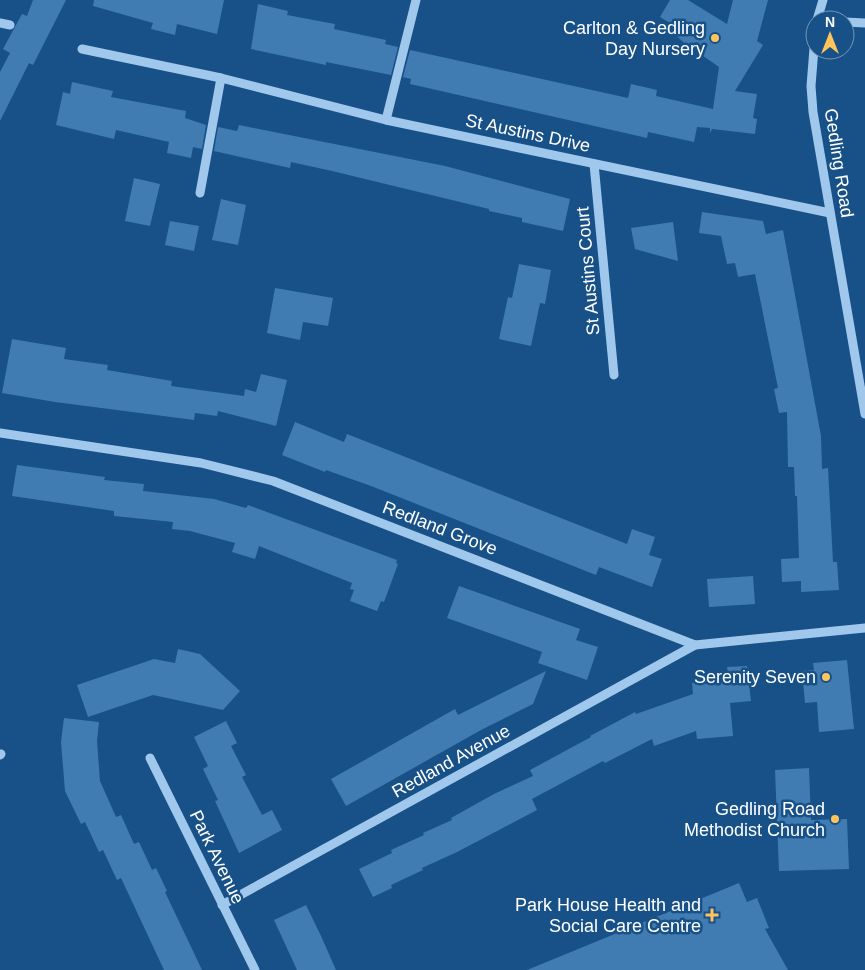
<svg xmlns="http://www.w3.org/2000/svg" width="865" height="970" viewBox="0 0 865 970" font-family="Helvetica,sans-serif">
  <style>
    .building { fill: #407bb2 }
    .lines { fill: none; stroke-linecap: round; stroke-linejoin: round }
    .minor { stroke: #a0c8ed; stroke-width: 9 }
    .poi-dot { fill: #ffc45c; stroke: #185188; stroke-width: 2 }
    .labels { text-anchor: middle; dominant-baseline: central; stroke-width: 5; stroke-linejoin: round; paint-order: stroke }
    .poi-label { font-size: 18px; fill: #fff; stroke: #185188; text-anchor: end }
    .street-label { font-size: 18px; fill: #fff; stroke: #185188 }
  </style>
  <rect width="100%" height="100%" fill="#185188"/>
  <g class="building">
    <path d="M33,0H66L33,65L29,63L0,121V72L10,53L3,49L22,14L27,16Z"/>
    <path d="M94,0H224L217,34L177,24L175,35L151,29L153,23L93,6Z"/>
    <path d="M670,0H688L727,24L733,0H768L757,41L763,45L735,91L757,94L753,118L757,119L755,134L712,129L710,133V128L697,127L694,142L648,132L647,138L410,84L411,79L403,77L410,50L628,98L631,84L657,90L656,96L713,109L719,67L683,42L676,35L680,29L660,17Z"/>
    <path d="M258,4L288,11L287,15L335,24L334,29L386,40L385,44L398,47L391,75L326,62V65L251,49Z"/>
    <path d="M72,82L113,91L111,97L186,111L185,118L206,125L202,149L193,147L191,158L167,153L169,142L116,130L114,139L56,125L63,92L70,94Z"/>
    <path d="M239,125L445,166L570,199L563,231L522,222V218L489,211V209L332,171L291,162L290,168L214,151L218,127L237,131Z"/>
    <path d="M134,178L160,184L150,226L125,221Z"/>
    <path d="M221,199L246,205L238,245L212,240Z"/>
    <path d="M702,212L763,221L766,234L783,230L821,436L822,469L828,468L833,562H837L839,590L801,592V581L782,582L781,559L799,558L797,496H795L794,467H788L787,412L779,413L774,389L778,388L755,274L738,277L735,263L727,264L721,236L699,233Z"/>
    <path d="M170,221L199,226L194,251L165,245Z"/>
    <path d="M673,222L678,261L635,249L631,228Z"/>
    <path d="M519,264L551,270L545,304L540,303L531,346L499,339L508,297L512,298Z"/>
    <path d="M275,288L333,298L328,326L303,322L300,340L267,333Z"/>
    <path d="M12,339L66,348L64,359L108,365L107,370L172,381L171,386L244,396L245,389L256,392L261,374L287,380L276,426L218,411L217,416L195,413L194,420L55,402L2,393Z"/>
    <path d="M295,422L344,442L347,434L627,544L632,529L655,537L649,555L662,559L652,587L599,567L596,575L371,486L326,470L325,472L282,455Z"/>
    <path d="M17,465L105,477L104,480L144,484L143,491L214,499L246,508L248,505L397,560L396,563L398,564L384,602L381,601L377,611L350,601L354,590L350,589L352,583L259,546L255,559L232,552L235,543L190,531L172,529L173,522L114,516V511L12,496Z"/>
    <path d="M753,576L755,604L709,607L707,579Z"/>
    <path d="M459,586L580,629L576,640L598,647L587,680L538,663L542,652L447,618Z"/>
    <path d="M178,649L200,654L240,691L223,710L153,695L88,717L77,685L154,659L175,663Z"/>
    <path d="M847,660L854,729L819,732L817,702L805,703L802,671L814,670L813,663Z"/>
    <path d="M747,666L751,701L730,703L733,736L697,739L696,731L654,746L652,739L605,763L603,761L532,799L537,810L457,852L422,868L423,870L391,885L392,888L373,897L359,869L392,853L391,850L424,835L423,833L452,820L451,818L494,794L533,776L530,770L591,737L590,736L635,712L636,714L693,694L692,683L729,680L727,667Z"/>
    <path d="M546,671L533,704L481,730L346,806L331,779L455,709L458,715Z"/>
    <path d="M64,718L99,722L97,741L100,781L116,817L121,815L134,844L139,842L152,870L156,868L167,891L165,892L202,970H164L121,878L117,880L103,850L99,852L85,822L81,824L65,791L61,742Z"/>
    <path d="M226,721L237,743L231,746L246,775L242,777L262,815L272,810L282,830L239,853L215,801L218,800L203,769L208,766L194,737Z"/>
    <path d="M809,768L811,820L847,819L849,869L779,871L775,770Z"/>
    <path d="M739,883L747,902L757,898L769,928L765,929L788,970H527Z"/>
    <path d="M306,905L321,936L336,970H297L286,946L274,920Z"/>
  </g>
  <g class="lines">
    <g class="minor">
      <path d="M817,20L823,0"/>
      <path d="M845,22L865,23"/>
      <path d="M0,23L10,25"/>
      <path d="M815,36L811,86L813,112L865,414"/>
      <path d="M82,49L221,78L386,120L830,213"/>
      <path d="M386,120L416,0"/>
      <path d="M594,164L614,375"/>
      <path d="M200,193L221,78"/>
      <path d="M0,433L201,463L273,481L695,645L865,628"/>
      <path d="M0,755L1,754"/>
      <path d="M150,758L255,970"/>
      <path d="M222,905L695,645"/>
    </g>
  </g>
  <g class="poi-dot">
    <circle cx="715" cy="38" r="5"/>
    <circle cx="826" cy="677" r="5"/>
    <circle cx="835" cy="819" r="5"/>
    <path d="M709.5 907.5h5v5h5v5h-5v5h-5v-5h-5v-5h5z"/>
  </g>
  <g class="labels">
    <g class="poi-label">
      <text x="705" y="28">Carlton &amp; Gedling<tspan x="705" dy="21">Day Nursery</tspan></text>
      <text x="816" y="677">Serenity Seven</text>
      <text x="825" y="809">Gedling Road<tspan x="825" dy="21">Methodist Church</tspan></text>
      <text x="701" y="905">Park House Health and<tspan x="701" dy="21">Social Care Centre</tspan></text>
    </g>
    <g class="street-label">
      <text transform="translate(528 133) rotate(12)">St Austins Drive</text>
      <text transform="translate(839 163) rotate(81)">Gedling Road</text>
      <text transform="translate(588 271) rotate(-95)">St Austins Court</text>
      <text transform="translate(440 528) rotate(21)">Redland Grove</text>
      <text transform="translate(451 761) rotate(-29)">Redland Avenue</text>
      <text transform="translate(217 857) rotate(64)">Park Avenue</text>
    </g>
  </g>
  <g transform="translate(830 35)"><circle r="24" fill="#185188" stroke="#7497b8"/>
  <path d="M0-4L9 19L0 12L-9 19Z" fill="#ffc45c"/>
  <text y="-8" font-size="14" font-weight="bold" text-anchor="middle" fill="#ffffff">N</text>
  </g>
</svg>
